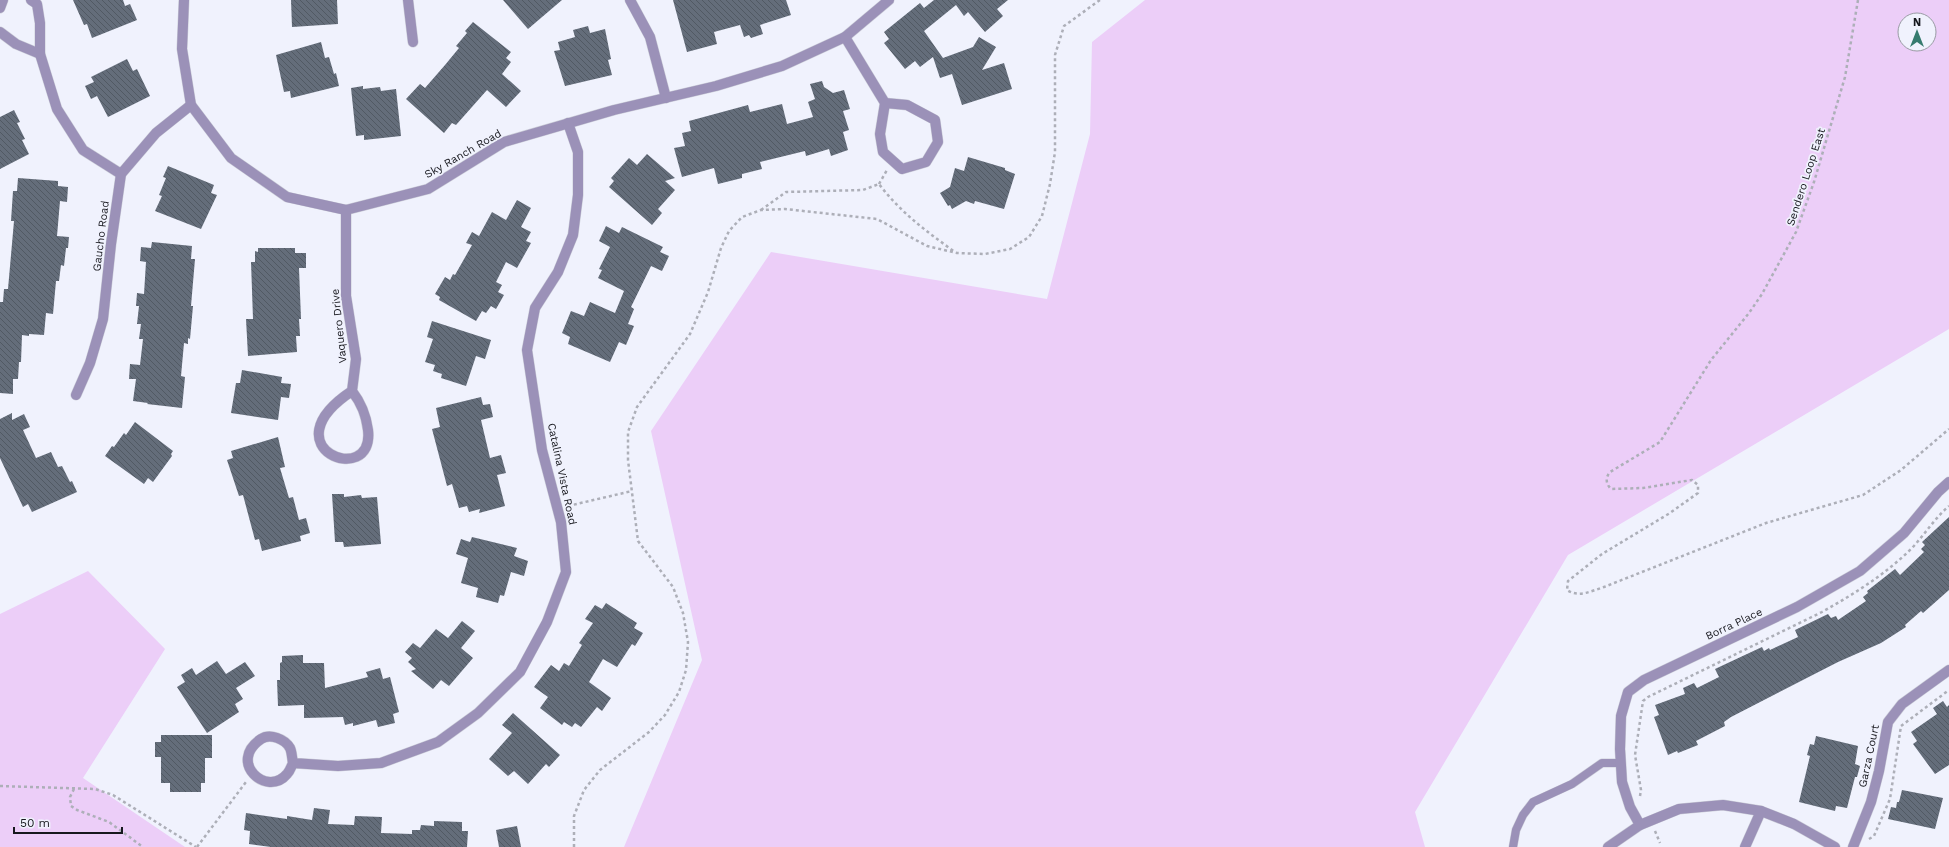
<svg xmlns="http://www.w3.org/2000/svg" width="1949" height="847" viewBox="0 0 1949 847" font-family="'Work Sans',sans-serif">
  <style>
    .green { fill: #eccef8; fill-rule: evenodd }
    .building { fill: url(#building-back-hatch) }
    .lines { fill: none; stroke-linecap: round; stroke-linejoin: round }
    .service-casing { stroke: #cdcfd9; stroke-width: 9 }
    .minor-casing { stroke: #cdcfd9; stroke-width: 11 }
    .path { stroke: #adafb8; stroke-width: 2.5; stroke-dasharray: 3 3; stroke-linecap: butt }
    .service { stroke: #9b91b8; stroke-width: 8 }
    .minor { stroke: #9b91b8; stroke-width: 10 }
    .labels { text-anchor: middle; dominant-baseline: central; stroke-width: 3.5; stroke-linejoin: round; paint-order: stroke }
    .street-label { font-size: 11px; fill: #17181e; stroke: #f0f2fd }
  </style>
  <defs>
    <pattern id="building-back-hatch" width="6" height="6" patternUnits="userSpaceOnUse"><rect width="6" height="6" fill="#646d7a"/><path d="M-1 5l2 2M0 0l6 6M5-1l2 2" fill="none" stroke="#515963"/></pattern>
  </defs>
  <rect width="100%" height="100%" fill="#f0f2fd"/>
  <g class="green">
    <path d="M1145,0H1949V329L1568,555L1415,812L1425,847H624L702,660L651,431L771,252L1047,299L1090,134L1092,42ZM1905,20H1929V44H1905Z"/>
    <path d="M88,571L165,649L83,778L185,847H0V614Z"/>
  </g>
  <g class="building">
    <path d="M73,0H123L125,6L130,4L137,20L92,38L87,24L84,25Z"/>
    <path d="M291,0H337L338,24L292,27Z"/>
    <path d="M503,0H562L528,29Z"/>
    <path d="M673,0H786L791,15L760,25L763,34L751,38L749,35L744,37L740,25L714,32L717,44L687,52Z"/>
    <path d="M934,0H1008L997,9L1003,16L985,32L968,12L964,16L956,5L924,31L943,58L973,47L979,37L996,47L982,70L1004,63L1012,89L962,105L952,74L940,78L933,57L920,67L915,61L905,69L884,43L889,39L884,32L920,3L924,8Z"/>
    <path d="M473,22L511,52L506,58L511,62L502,74L521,91L506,107L487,90L456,125L452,123L444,133L406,99L420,84L425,88L445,65L459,48L456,46L467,33L465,31Z"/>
    <path d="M588,26L590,33L605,29L611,59L608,60L612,75L565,86L554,51L560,50L558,42L575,37L573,30Z"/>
    <path d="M321,42L325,58L329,57L334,74L336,73L339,86L291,98L290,91L284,92L276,55Z"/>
    <path d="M127,59L133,71L137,69L150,96L108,117L97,96L91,99L85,86L94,82L91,77Z"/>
    <path d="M822,81L824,87L833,93L844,90L850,109L843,111L849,130L843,132L848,150L831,156L829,149L806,156L805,151L760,162L762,169L742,174V178L718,184L714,168L682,177L674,148L685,146L682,133L691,131L689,121L748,105L750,112L782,104L787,124L813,117L808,102L815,99L810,84Z"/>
    <path d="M363,86V89L380,87L381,91L396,89L401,136L364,140V135L356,136L351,88Z"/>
    <path d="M14,110L20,122L17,123L25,139L22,140L29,154L0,169V117Z"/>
    <path d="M647,154L675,178L665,181L675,190L658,209L662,213L652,225L609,187L614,181L611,178L629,158L637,165Z"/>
    <path d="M968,157L1005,168V170L1015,174L1004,209L975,201L974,204L966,201L952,209L950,205L948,206L940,193L950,187L955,168L964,171Z"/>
    <path d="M168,166L214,185L211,193L217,195L201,229L155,211L162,196L159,195L166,178L163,177Z"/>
    <path d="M18,178L58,181V186L68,187L67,202L60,201L57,236L69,237L68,248H66L64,266L61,265L59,281H56L53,314L46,313L44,335L29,334V336L22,335L21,362H19L18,379H13V394L0,393V302H3L4,289H8L14,221H11L13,191H17Z"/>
    <path d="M517,200L531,208L521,227L531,232L526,241L531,243L517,268L506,262L496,282L502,285L498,292L504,295L496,309L491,306L486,313L482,311L476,321L439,300L440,297L435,294L445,277L450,280L453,274L455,275L472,245L466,243L472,232L479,236L492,212L506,220Z"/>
    <path d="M606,226L619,233L622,227L663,247L660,252L669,256L662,271L651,266L631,307L634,309L628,324L634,326L626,345L619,342L610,362L568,344L570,337L562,333L571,311L584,316L590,302L615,313L624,291L598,278L602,270L599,269L610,247L599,241Z"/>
    <path d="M152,242L192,246L191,259H195L191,306H193L190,339L188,338V344L184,343L181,376L185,377L182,408L147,404L148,403L133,401L136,379H129L130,364L140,365L143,339H139L141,324H137L139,306H136L137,293L144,294L146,262L140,261L141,247L151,248Z"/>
    <path d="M258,248H295V253H306V268H299L301,319H299L300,336H296L297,352L248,356L246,319H253L251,262H255V251L258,252Z"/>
    <path d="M432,321L491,340L485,359L476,356L466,386L441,378L442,374L433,371L435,365L425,362L433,339L427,337Z"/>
    <path d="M242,370L282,377L281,383L291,384L289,398L281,397L278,420L231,413L236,383H240Z"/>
    <path d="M481,397L483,405L490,404L493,417L481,420L490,458L501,455L506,473L497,475L505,506L479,513L480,509L469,512L467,506L459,508L452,484L447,486L432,429L440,427L436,408Z"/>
    <path d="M12,413V420L24,414L30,427L23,430L36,458L51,452L58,467L62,466L70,482L72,481L77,492L32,512L28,504L23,507L0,458V419Z"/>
    <path d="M135,422L173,451L171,454L172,456L153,482L148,478L144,484L105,456L112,446L114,447L124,433L126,435Z"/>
    <path d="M278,437L285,467L280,468L289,498L293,497L299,520L306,518L310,533L300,536L301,541L262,551L259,539L255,540L243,495L239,496L227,460L233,458L231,451Z"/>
    <path d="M332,494H344V497L361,495L362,498L377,497L381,544L344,547L343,542H335Z"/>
    <path d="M1949,517V590L1923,613L1921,611L1905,625L1906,627L1881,643L1838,662L1731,717L1724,722L1725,726L1696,741L1698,745L1678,753L1677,751L1668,755L1654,717L1659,715L1655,705L1685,694L1683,688L1694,683L1697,688L1719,677L1715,669L1732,661L1762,647L1764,651L1769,648L1770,650L1798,637L1795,630L1828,614L1831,618L1836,616L1838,620L1866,601L1863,597L1868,593L1867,591L1895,569L1900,575L1924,552L1921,549L1925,545L1922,542Z"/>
    <path d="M472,537L517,548L514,556L528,561L524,576L511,572L504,596L500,595L498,603L476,597L478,588L461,583L468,558L456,554L461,539L470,542Z"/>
    <path d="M606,603L637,623L634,628L643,633L635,646L632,644L617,667L603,659L589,682L611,698L602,711L597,707L581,727L575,723L572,727L564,722L562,725L540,708L548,697L534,687L551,665L559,671L564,663L569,666L582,645L579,643L593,623L585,619L595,605L602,609Z"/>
    <path d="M462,621L475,631L461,648L473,658L449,686L441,680L433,689L411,671L416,669L408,662L412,658L405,652L413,643L420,648L436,629L448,638Z"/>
    <path d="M303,655V663H324L325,688L368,677L366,672L380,668L383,679L390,677L399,712L393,714L395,723L378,727L376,720L353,726V723L345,725L343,717L304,718V705L278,706L277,680H280V663L282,662V656Z"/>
    <path d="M217,661L226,674L245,662L255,676L236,688L243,699L235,704L239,712L207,733L177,687L185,682L181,675L192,668L196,675Z"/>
    <path d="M1943,701L1947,707L1949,705V765L1935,774L1913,744L1917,741L1911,732L1937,714L1933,708Z"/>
    <path d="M513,713L560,755L549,767L546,764L528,784L514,771L508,776L489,759L512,733L502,725Z"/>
    <path d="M161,735H212V758H205V783H201V792H170V783H161V757H155V742H161Z"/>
    <path d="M1816,736L1858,746L1855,764L1860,766L1857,777H1855L1847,808L1836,806L1835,811L1799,802L1810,756L1807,755L1810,744L1814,745Z"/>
    <path d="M1902,790L1943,798L1935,829L1888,819L1891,807L1896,808L1897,802H1899Z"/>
    <path d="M314,808L330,810L328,824L354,825L355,816L382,817L381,833L412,834V830H420L421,825L434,826V821L462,822V831H468L467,847H271L249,844L250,831L244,830L246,813L287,819V816L312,820Z"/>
    <path d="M517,826L521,847H499L496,830Z"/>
  </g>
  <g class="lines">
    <defs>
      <path id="service" d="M1513,847L1516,830L1523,815L1533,802L1572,784L1602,763H1621"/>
      <g id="minor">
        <path d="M31,0L37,4L40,23V54L57,109L83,150L121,174"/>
        <path d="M184,0L182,49L191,105L231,158L287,197L346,210L428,189L504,142L614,110L716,86L782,66L845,37L889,0"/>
        <path d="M408,0L413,42"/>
        <path d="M630,0L650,37L666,98"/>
        <path d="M0,8L3,0"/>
        <path d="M0,32L16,44L40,54"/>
        <path d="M845,37L885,103L880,134L883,152L902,169L926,162L938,142L935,120L907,105L885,103"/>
        <path d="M346,210V296L356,359L352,391C266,448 375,489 368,430C366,415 362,404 352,391"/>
        <path d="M76,395L90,363L103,319L111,244L121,174L156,133L191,105"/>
        <path d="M293,763C292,759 292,752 290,748C285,739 270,733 261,739C227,762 267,798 287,774C290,771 291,767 293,763L338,766L381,763L438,742L478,713L520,672L547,622L566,572L561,522L542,450L527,350L535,308L558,272L573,235L578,195V152L568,123"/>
        <path d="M1640,825L1630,807L1622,782L1620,749L1621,716L1628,692L1644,680L1797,607L1860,571L1904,533L1938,492L1949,482"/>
        <path d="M1608,847L1640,825L1679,809L1723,805L1761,811L1794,824L1835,847"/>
        <path d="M1745,847L1761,811"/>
        <path d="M1853,847L1871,802L1879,771L1888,722L1902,704L1949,670"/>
      </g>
    </defs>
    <use href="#service" class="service-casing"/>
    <use href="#minor" class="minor-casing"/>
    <g class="path">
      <path d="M1858,0L1845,77L1814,182L1796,232L1762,294L1749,313L1711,360L1660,442L1610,472C1605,478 1606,484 1611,489L1643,488L1692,480L1698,485V493L1670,513L1602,554L1568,581L1567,590C1579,598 1591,591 1604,587L1766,523L1863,495L1901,470L1949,429"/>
      <path d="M879,184L887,170"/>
      <path d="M761,210L786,192L863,190L879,184C900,212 927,232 955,252"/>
      <path d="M568,506L632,491"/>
      <path d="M0,786L95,789L113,795L196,847"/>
      <path d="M74,789L70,797L71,806L77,810L109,822L143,847"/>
      <path d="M1640,796L1641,790L1635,755L1643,701L1648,697L1822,612C1854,594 1886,574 1912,548C1925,534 1935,518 1949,506"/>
      <path d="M1655,831L1660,843"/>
      <path d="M1869,839L1874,836L1890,799L1901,726L1949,690"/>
      <path d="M197,847L246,782"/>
      <path d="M574,847V816L584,790L600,770L649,732L665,715L679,692L686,670L688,642L683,613L673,587L638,541L628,460V432L637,407L690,334L708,292L721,248L729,231L742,217L761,210L785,209L877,219L927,246L957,253L985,254L1010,249L1029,237L1042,216L1050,184L1055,152V55L1064,26L1100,0"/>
    </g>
    <use href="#service" class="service"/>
    <use href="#minor" class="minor"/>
  </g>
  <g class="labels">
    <g class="street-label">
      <text transform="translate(463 154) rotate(-30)">Sky Ranch Road</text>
      <text transform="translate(1806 177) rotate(-72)">Sendero Loop East</text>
      <text transform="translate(101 236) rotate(-83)">Gaucho Road</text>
      <text transform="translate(339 326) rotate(-96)">Vaquero Drive</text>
      <text transform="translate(562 474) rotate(78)">Catalina Vista Road</text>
      <text transform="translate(1734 624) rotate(-25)">Borra Place</text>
      <text transform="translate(1869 756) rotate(-78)">Garza Court</text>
    </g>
  </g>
  <g transform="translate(1917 32)"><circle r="19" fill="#f0f2fd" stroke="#999ba4"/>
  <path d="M0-3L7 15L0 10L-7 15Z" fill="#367b6f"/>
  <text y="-6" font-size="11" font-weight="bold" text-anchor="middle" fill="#17181e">N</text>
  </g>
  <path d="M14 827v6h108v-6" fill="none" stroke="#17181e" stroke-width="2"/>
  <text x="20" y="827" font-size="12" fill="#17181e" stroke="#f0f2fd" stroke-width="3" paint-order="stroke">50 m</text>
</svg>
